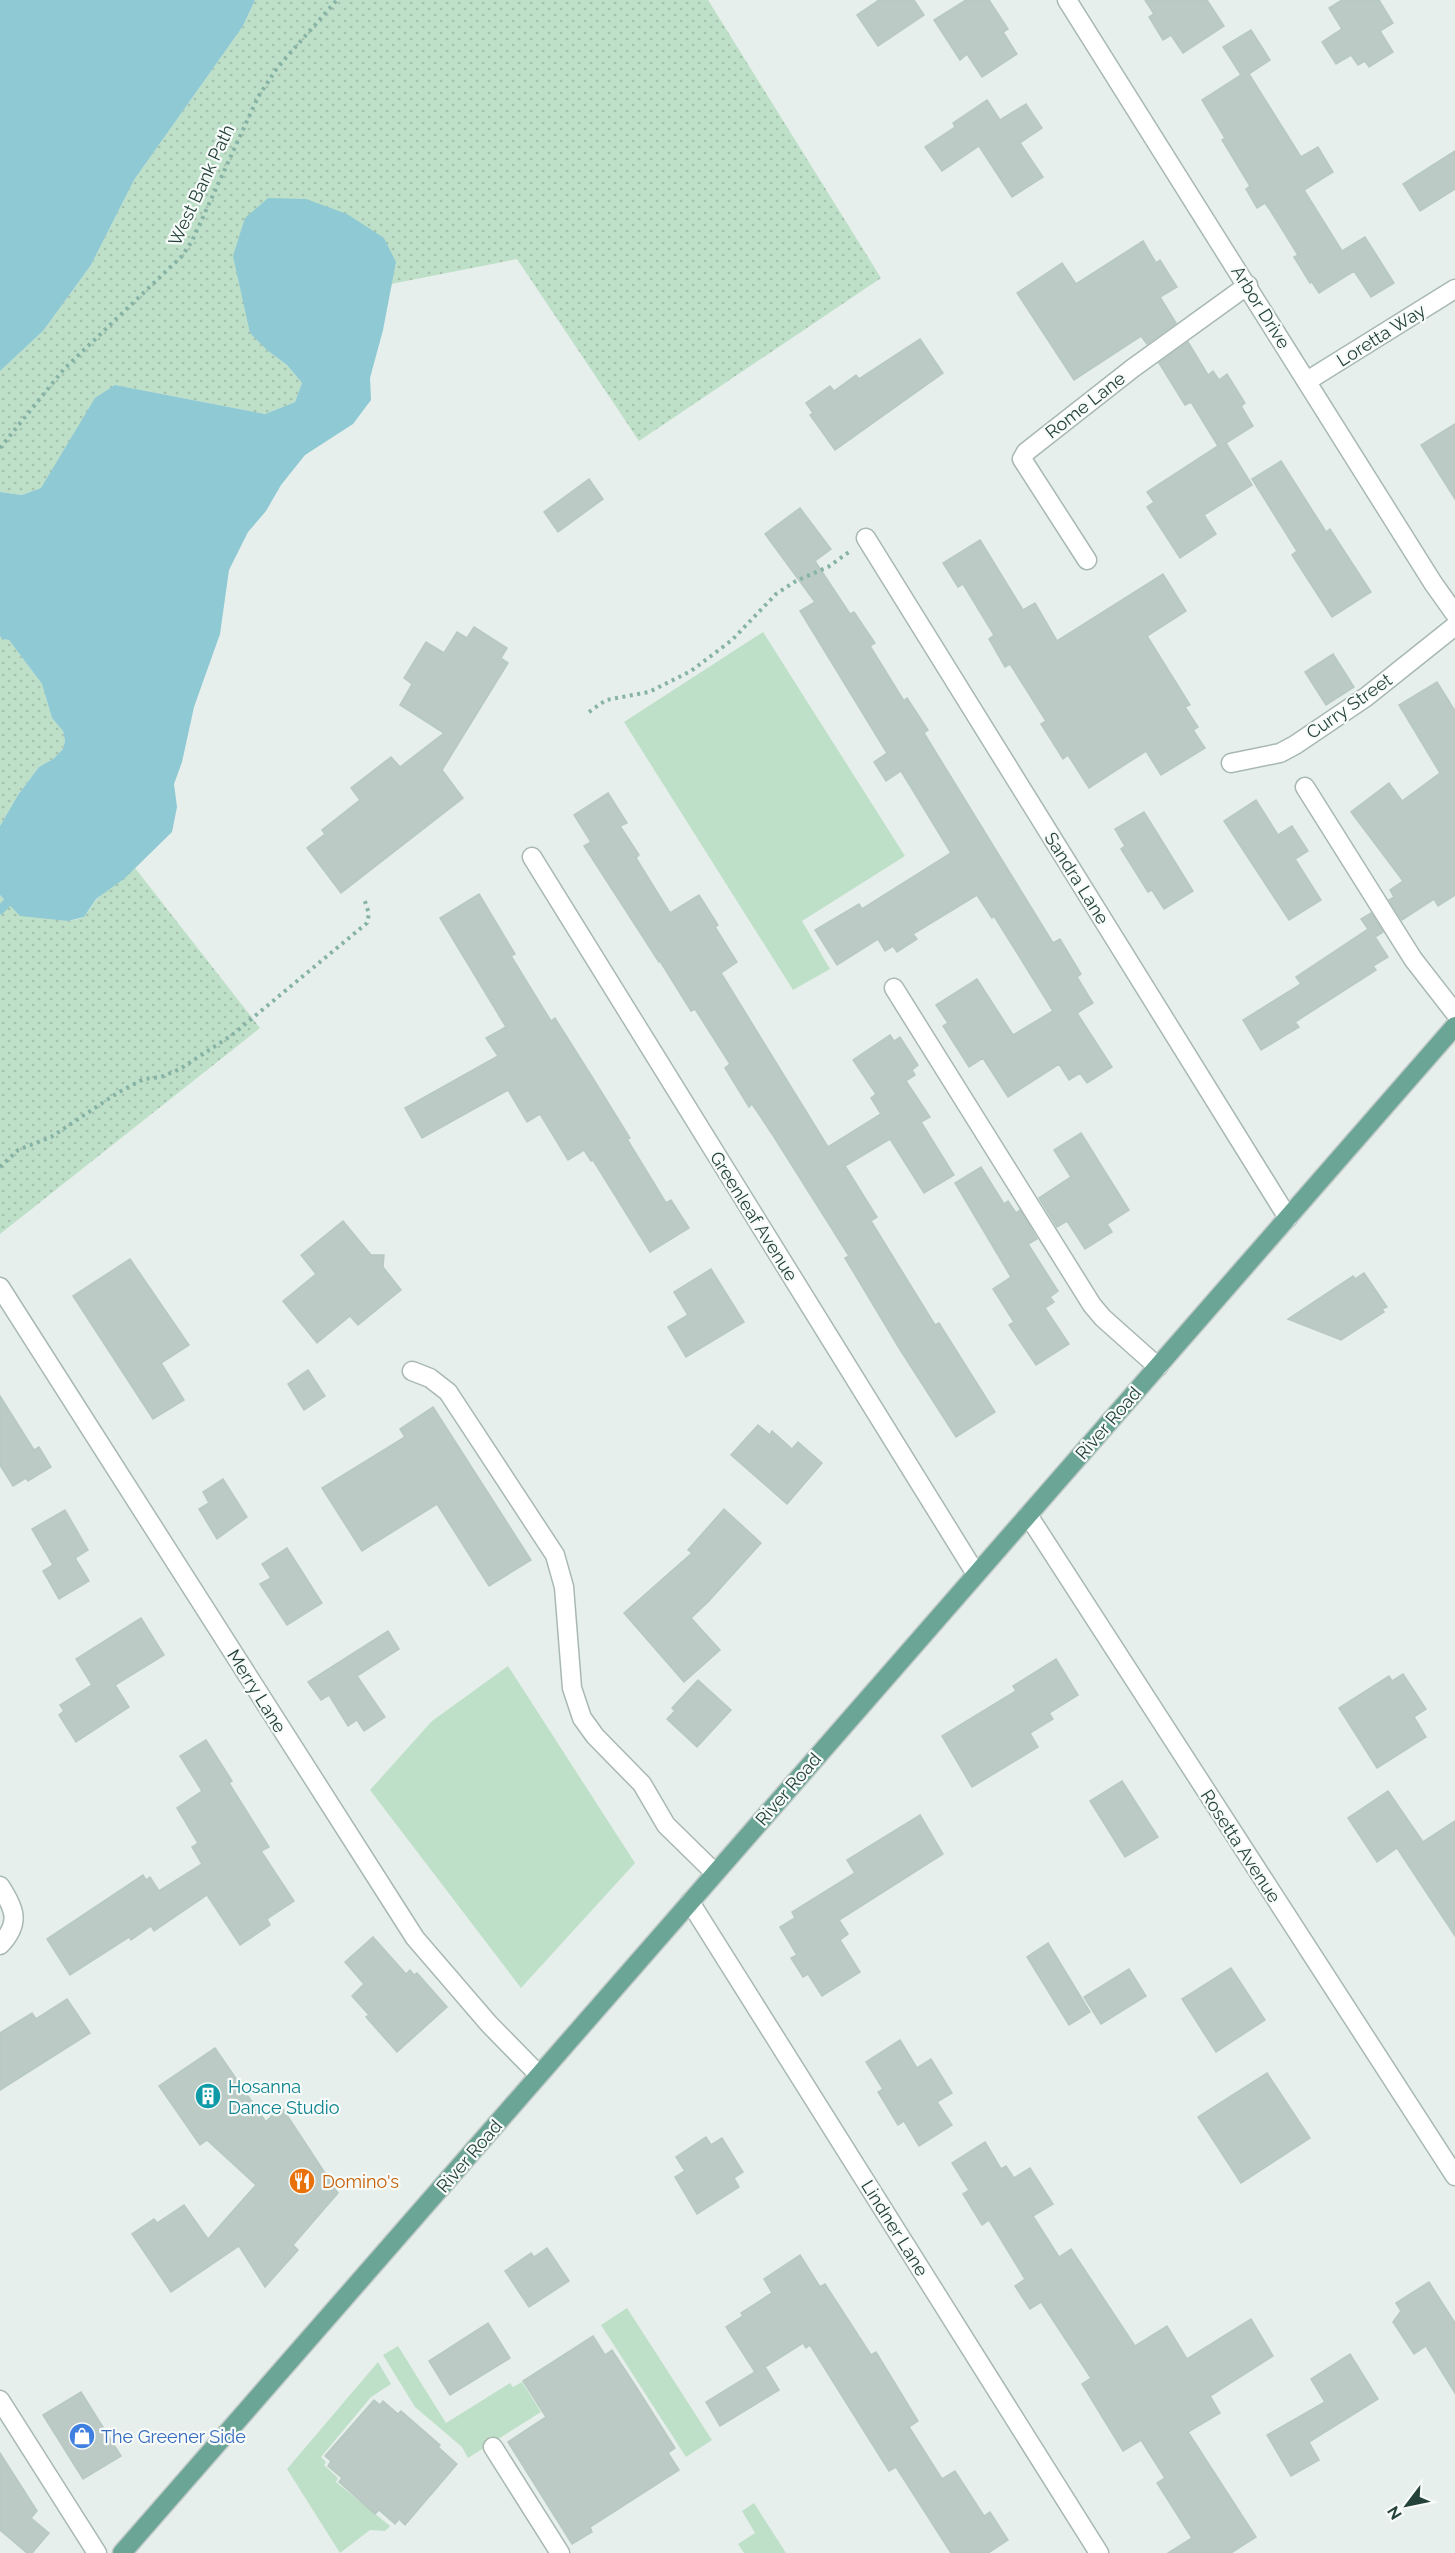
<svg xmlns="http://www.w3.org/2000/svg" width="1455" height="2553" viewBox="0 0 1455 2553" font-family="Raleway,sans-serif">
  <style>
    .grass { fill: #bfe0c8 }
    .park { fill: url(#park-dots) }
    .water { fill: #8ec9d4 }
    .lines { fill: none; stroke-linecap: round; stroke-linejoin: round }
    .stream { stroke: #8ec9d4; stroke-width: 9 }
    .building { fill: #bbcac4; stroke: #b8c9c2; stroke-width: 1.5 }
    .minor-casing { stroke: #a8b8b2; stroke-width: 21 }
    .major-casing { stroke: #c2cac8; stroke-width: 21 }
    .path { stroke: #86b3a5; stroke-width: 4; stroke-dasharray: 3 4.5; stroke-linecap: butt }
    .minor { stroke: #fff; stroke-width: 18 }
    .major { stroke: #6aa596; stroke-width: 18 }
    .labels { text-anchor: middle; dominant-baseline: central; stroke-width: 4.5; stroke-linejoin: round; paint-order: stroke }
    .street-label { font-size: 18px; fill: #24423a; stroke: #f7fbf9 }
    .culture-label { font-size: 18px; fill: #0d838f; stroke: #f7fbf9; text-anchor: start }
    .food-label { font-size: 18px; fill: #c56008; stroke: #f7fbf9; text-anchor: start }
    .shop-label { font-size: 18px; fill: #366cbe; stroke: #f7fbf9; text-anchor: start }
  </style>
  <defs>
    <pattern id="park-dots" width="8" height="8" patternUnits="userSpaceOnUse" patternTransform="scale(1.5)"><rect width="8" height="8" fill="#bfe0c8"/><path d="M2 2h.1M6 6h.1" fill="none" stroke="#a4c1ad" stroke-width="1.8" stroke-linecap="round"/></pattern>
  </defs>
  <rect width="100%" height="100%" fill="#e6efeb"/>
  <g class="grass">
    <path d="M763,632L905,856L802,921L830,969L793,990L624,722Z"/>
    <path d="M508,1666L635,1863L521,1988L370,1790L432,1721Z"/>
    <path d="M627,2308L712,2440L686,2457L601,2325Z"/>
    <path d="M398,2346L446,2423L510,2383L513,2387L522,2382L541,2412L468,2458L462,2447L415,2407L383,2355Z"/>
    <path d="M378,2362L391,2384L371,2397L321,2457L326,2462L324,2465L338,2478L336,2482L390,2526L385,2531L370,2530L340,2553L287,2469Z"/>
    <path d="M754,2503L786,2553H744L738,2544L755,2533L742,2511Z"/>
  </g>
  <g class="park">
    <path d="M255,0H708L881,278L639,441L517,259L391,284L396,262L267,350L287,365L302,383L295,402L265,414L115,385L41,488L22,495L0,492V371L43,331L91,265L134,180L243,26Z"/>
    <path d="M0,636L2,639L9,640L42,684L52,718L63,731L65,741L63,749L53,759L39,767L18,795L0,826Z"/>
    <path d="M135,868L260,1028L0,1234V895C12,910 65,928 83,917C89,913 92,903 98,898C109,887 123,879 135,868Z"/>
  </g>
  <g class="water">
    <path d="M0,0H255L243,26L134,180L91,265L43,331L0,371Z"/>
    <path d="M268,198L306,199L347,214L384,238L396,262L383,330L370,378L371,400L353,424L305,455L281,485L266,511L248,532L229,570L220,634L194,707L182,762L174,784L177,807L172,832L125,878L96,899L84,917L68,921L20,916L0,895V826L18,795L39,767L53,759L63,749L65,741L63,731L52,718L42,684L9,640L2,639L0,636V492L22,495L41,488L95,398L115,385L265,414L295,402L302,383L287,365L267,350L250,333L233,256L245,218Z"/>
  </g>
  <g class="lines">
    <path class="stream" d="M0,910L7,903"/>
  </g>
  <g class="building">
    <path d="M879,0H914L924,15L878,46L857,15Z"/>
    <path d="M966,0H989L1008,29L1003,32L1017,54L982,77L967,54L960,60L934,20Z"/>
    <path d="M1145,0H1207L1224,26L1183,53L1171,35L1163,40L1149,17L1154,14Z"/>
    <path d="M1342,0H1379L1393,23L1380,31L1393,52L1369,67L1365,61L1358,65L1351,55L1336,64L1322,42L1342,29L1329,8Z"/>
    <path d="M1251,30L1270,60L1249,74L1301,157L1318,147L1333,172L1304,190L1342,251L1365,237L1394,283L1371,297L1354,271L1319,293L1312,282L1310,283L1294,257L1298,255L1270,210L1265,203L1257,208L1246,189L1250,186L1222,140L1225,138L1202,100L1241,75L1223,47Z"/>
    <path d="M987,100L1000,120L1026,104L1042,128L1020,143L1043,177L1012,197L979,146L942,171L925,147L955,127L953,123Z"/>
    <path d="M1455,151V189L1420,211L1403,184Z"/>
    <path d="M1143,241L1156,263L1160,260L1177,287L1160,297L1176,323L1147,344L1141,336L1074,380L1017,293L1062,263L1076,284Z"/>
    <path d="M920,339L943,373L835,450L810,415L813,413L806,403L830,386L834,391L856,375L859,379Z"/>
    <path d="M1188,342L1208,375L1213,371L1219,380L1227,374L1245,403L1241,406L1253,426L1226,443L1252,485L1204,515L1216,534L1180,558L1147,507L1154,502L1147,492L1218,446L1191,402L1185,405L1159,363Z"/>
    <path d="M1455,424V499L1421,445Z"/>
    <path d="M1281,461L1326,532L1330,529L1371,592L1332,617L1292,555L1297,551L1252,479Z"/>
    <path d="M589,479L603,499L558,532L544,512Z"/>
    <path d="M800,508L831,549L815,561L850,614L854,612L875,643L870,646L904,701L907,698L928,730L924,733L1053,943L1060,939L1081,974L1077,977L1093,1003L1077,1013L1112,1067L1087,1083L1080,1073L1069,1080L1059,1064L1008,1097L983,1058L969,1067L943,1026L948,1023L936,1005L977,979L1013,1035L1053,1011L994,916L992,918L977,895L913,934L917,939L897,952L893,946L885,951L878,939L837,965L815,930L859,904L862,909L951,853L901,771L886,781L874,762L887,753L800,611L815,602L765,534Z"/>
    <path d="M980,540L1023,610L1035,603L1057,641L1163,574L1186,611L1147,636L1190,705L1185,707L1198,727L1193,730L1205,748L1161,775L1146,751L1089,788L1068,755L1063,759L1041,724L1046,721L1010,664L1005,667L989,639L994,635L963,584L958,587L943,563Z"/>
    <path d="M474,627L507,648L501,658L508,663L442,770L463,798L341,893L307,848L325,834L322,830L360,800L351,788L391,757L400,767L444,733L400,705L412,684L404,678L426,642L444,653L457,632L467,638Z"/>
    <path d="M1333,654L1354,687L1326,705L1305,672Z"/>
    <path d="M1437,682L1455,711V895L1438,906L1434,899L1402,920L1389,900L1394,897L1390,890L1403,881L1351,812L1389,783L1402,801L1440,773L1399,705Z"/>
    <path d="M608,793L627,823L620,826L639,855L636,858L670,913L699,895L718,925L715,927L737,962L721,973L828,1147L881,1114L871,1098L876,1094L853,1060L890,1035L894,1041L900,1037L918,1065L912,1070L915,1075L906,1081L930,1117L921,1122L954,1175L924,1193L890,1139L845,1166L877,1217L871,1221L935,1325L939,1323L995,1412L956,1437L899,1348L845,1258L849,1256L774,1137L752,1104L749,1107L725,1068L730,1064L695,1009L691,1011L660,961L659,962L584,846L591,842L574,815Z"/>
    <path d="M1256,800L1278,835L1292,826L1308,851L1295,859L1321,900L1289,920L1224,821Z"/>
    <path d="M1144,812L1193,891L1164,909L1152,890L1148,892L1121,849L1125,846L1115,829Z"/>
    <path d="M479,894L515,954L511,956L551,1021L555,1018L594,1080L630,1138L627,1139L666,1203L671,1200L689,1228L650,1252L593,1160L591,1161L584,1150L568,1160L540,1114L527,1122L508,1090L422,1138L405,1108L498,1056L486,1038L506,1027L440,918Z"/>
    <path d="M1371,913L1383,932L1375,937L1388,957L1373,966L1376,970L1295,1022L1299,1027L1261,1050L1243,1020L1301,984L1296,977L1368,929L1361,919Z"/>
    <path d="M1081,1133L1129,1210L1107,1224L1112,1232L1085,1249L1067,1221L1057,1227L1039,1198L1071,1177L1054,1150Z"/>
    <path d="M981,1167L1004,1204L1008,1201L1016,1213L1020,1210L1037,1239L1028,1244L1058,1291L1050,1297L1054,1302L1045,1308L1069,1344L1036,1365L1009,1325L1014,1322L993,1289L1011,1277L955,1183Z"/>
    <path d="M343,1221L371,1255H384L383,1267L401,1290L358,1325L350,1316L317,1343L283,1301L316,1274L301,1255Z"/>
    <path d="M130,1259L189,1345L161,1363L184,1400L153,1419L73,1296Z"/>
    <path d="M711,1269L744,1322L686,1357L668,1327L688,1315L674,1292Z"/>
    <path d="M1364,1273L1387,1307L1382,1309L1384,1312L1341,1340L1288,1319L1353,1276L1355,1279Z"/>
    <path d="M308,1370L325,1396L304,1410L288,1384Z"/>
    <path d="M0,1396L34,1450L39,1447L51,1467L28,1481L26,1478L13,1486L0,1465Z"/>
    <path d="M433,1407L531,1560L489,1586L437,1504L362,1551L322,1488L405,1437L400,1429Z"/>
    <path d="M758,1425L770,1435L772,1431L792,1449L798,1442L822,1463L787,1504L731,1455Z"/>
    <path d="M223,1479L247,1517L217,1539L199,1509L209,1503L203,1492Z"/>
    <path d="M724,1509L761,1543L708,1602L691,1618L720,1650L684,1682L624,1613L692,1553L688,1550Z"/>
    <path d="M65,1510L88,1550L75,1558L89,1581L59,1599L43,1571L53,1565L32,1529Z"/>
    <path d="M287,1548L322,1603L287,1625L260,1584L271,1578L262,1564Z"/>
    <path d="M141,1618L164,1655L115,1685L129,1707L76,1742L59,1715L64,1711L60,1705L92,1685L76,1659Z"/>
    <path d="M388,1631L399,1649L357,1676L385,1717L364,1731L357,1720L348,1726L329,1695L321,1700L308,1682Z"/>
    <path d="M1056,1659L1078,1695L1049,1713L1053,1719L1030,1733L1038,1747L972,1787L942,1736L1016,1691L1013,1686Z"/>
    <path d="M1403,1674L1426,1709L1414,1717L1426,1737L1377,1768L1339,1708L1389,1676L1392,1681Z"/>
    <path d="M698,1680L731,1710L697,1747L667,1719L675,1711L672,1708Z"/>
    <path d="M206,1740L232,1781L229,1783L269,1847L261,1851L294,1901L267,1919L270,1925L240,1945L207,1895L154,1931L151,1926L131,1940L129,1937L70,1975L47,1939L143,1875L146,1880L150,1877L159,1891L202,1864L192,1847L198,1843L177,1808L202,1791L180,1756Z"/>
    <path d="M1122,1781L1158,1837L1125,1857L1090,1801Z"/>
    <path d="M1388,1791L1423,1842L1455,1821V1936L1397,1848L1377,1862L1348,1818Z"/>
    <path d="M920,1815L943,1854L839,1920L848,1934L840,1940L860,1972L822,1996L808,1974L803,1977L791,1958L797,1955L780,1927L795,1918L792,1912L855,1873L847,1860Z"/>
    <path d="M373,1937L406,1974L410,1970L414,1975L417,1973L447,2007L397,2052L366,2017L369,2015L352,1996L364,1984L345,1962Z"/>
    <path d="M1048,1943L1090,2012L1069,2025L1027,1957Z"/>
    <path d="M1231,1968L1265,2020L1216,2052L1182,1999Z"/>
    <path d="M1129,1969L1146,1996L1101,2024L1084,1997Z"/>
    <path d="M67,1999L90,2033L0,2090V2033L32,2013L36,2019Z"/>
    <path d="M900,2040L917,2068L931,2059L952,2093L937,2102L952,2125L919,2146L904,2121L898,2125L878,2092L883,2089L866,2062Z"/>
    <path d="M215,2048L266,2122L281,2106L338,2193L293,2245L298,2250L265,2287L239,2246L171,2292L132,2234L154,2219L157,2223L184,2205L208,2239L256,2185L207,2140L200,2145L159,2086Z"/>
    <path d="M1267,2073L1310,2138L1241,2183L1198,2117Z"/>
    <path d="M706,2137L711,2145L722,2138L743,2172L734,2178L739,2187L697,2214L675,2177L685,2171L676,2157Z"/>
    <path d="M985,2142L1001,2169L1006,2166L1014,2178L1030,2168L1053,2204L1033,2216L1059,2257L1071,2249L1135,2346L1167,2326L1187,2359L1251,2319L1273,2356L1210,2396L1220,2413L1188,2432L1256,2537L1231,2553H1168L1192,2538L1157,2483L1165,2478L1141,2440L1123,2451L1082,2384L1091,2378L1041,2302L1030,2309L1015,2286L1025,2279L989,2220L982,2225L963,2194L969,2190L952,2163Z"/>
    <path d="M547,2248L569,2281L529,2307L505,2271L531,2253L534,2257Z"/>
    <path d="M800,2255L820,2287L825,2284L871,2355L876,2352L918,2421L909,2427L942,2479L955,2471L984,2516L990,2512L1008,2540L988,2553H951L896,2467L889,2471L810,2345L806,2348L803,2343L765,2367L779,2390L720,2426L706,2402L755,2372L726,2327L743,2316L741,2313L772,2293L764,2279Z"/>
    <path d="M1429,2282L1455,2323V2393L1426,2346L1414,2354L1393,2322L1401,2311L1396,2303Z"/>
    <path d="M488,2323L510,2358L450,2395L429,2361Z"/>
    <path d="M593,2336L605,2355L612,2350L635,2385L675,2448L668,2453L679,2470L590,2527L592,2532L572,2544L508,2442L546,2417L523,2381Z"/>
    <path d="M1350,2354L1378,2399L1309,2442L1319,2460L1291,2476L1267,2435L1325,2402L1311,2379Z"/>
    <path d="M81,2392L121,2456L83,2479L43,2415Z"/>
    <path d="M374,2400L380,2405L383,2401L398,2414L401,2411L440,2445L438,2447L457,2464L405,2525L399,2519L395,2524L379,2510L375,2514L339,2482L342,2478L328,2466L331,2461L325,2456Z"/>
    <path d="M0,2453L37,2511L31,2518L49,2533L32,2553H27L0,2530Z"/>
  </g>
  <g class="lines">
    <defs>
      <g id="minor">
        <path d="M1067,0L1433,583L1455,614"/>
        <path d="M1307,381L1455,289"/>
        <path d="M866,538L1288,1218"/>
        <path d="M1087,560L1022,459L1026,452L1133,368L1248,285"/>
        <path d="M1231,763L1280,753L1295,745L1366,697L1455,626"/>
        <path d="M1305,787L1413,959L1455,1013"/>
        <path d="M532,857L976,1574"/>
        <path d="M894,988L1092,1305L1103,1318L1158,1367"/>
        <path d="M0,1287L415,1938L489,2024L539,2075"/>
        <path d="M412,1371L430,1378L448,1392L555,1555L564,1587L572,1688L582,1718L595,1736L642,1784L666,1825L715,1873"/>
        <path d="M1028,1515L1455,2176"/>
        <path d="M0,1886C15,1909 21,1923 0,1945"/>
        <path d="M690,1902L1099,2553"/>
        <path d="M0,2400L97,2553"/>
        <path d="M493,2447L560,2553"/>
      </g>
      <path id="major" d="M122,2553L1455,1026"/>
    </defs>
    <use href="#minor" class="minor-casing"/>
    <use href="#major" class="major-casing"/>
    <g class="path">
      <path d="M0,448L64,369L182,256L192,241L258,97L277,68L337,0"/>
      <path d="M589,712L606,700L649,692L691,671L732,640L776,594L796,581L828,567L849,552"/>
      <path d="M0,1167L18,1150L51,1137L119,1092L144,1079L161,1077L180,1069L232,1035L367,923L369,914L364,898"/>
    </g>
    <use href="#minor" class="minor"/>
    <use href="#major" class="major"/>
  </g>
  <defs>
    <symbol id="building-disc" viewBox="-11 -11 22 22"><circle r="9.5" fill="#0f9aa8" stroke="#f7fbf9"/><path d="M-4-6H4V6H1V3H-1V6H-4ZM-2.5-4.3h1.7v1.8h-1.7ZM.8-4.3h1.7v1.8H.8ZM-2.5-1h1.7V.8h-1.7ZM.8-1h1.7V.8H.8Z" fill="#fff"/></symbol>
    <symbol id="restaurant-disc" viewBox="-11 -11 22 22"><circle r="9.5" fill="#e8710a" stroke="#f7fbf9"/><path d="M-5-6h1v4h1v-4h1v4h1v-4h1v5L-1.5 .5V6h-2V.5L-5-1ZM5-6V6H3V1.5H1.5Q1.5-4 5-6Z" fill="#fff"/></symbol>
    <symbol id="shop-disc" viewBox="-11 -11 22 22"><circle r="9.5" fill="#3f7fe0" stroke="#f7fbf9"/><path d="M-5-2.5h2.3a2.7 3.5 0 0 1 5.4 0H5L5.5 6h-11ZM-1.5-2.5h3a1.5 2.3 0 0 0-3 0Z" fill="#fff"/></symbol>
  </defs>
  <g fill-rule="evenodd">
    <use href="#building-disc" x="193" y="2081" width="30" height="30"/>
    <use href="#restaurant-disc" x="287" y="2166" width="30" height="30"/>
    <use href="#shop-disc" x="67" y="2421" width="30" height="30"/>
  </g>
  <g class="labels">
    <g class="street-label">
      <text transform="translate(201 185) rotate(-65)">West Bank Path</text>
      <text transform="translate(1261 307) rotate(58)">Arbor Drive</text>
      <text transform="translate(1381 335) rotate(-32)">Loretta Way</text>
      <text transform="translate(1085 405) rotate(-38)">Rome Lane</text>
      <text transform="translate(1349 706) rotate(-35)">Curry Street</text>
      <text transform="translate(1077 878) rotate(58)">Sandra Lane</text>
      <text transform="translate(754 1216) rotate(58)">Greenleaf Avenue</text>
      <text transform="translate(1108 1423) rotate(-49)">River Road</text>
      <text transform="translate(257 1691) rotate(58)">Merry Lane</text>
      <text transform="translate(788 1789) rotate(-49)">River Road</text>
      <text transform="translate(1241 1846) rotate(57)">Rosetta Avenue</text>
      <text transform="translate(469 2156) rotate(-49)">River Road</text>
      <text transform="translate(895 2228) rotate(58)">Lindner Lane</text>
    </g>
    <g class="culture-label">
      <text x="228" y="2086">Hosanna<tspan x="228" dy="21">Dance Studio</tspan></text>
    </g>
    <g class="food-label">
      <text x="322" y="2181">Domino's</text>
    </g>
    <g class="shop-label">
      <text x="101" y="2436">The Greener Side</text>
    </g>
  </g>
  <g transform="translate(1407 2505) rotate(238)" stroke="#f7fbf9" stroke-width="4.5" paint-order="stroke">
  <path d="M0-4.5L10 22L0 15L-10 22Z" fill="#24423a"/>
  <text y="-9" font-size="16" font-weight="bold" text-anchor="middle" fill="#24423a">N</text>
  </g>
</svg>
